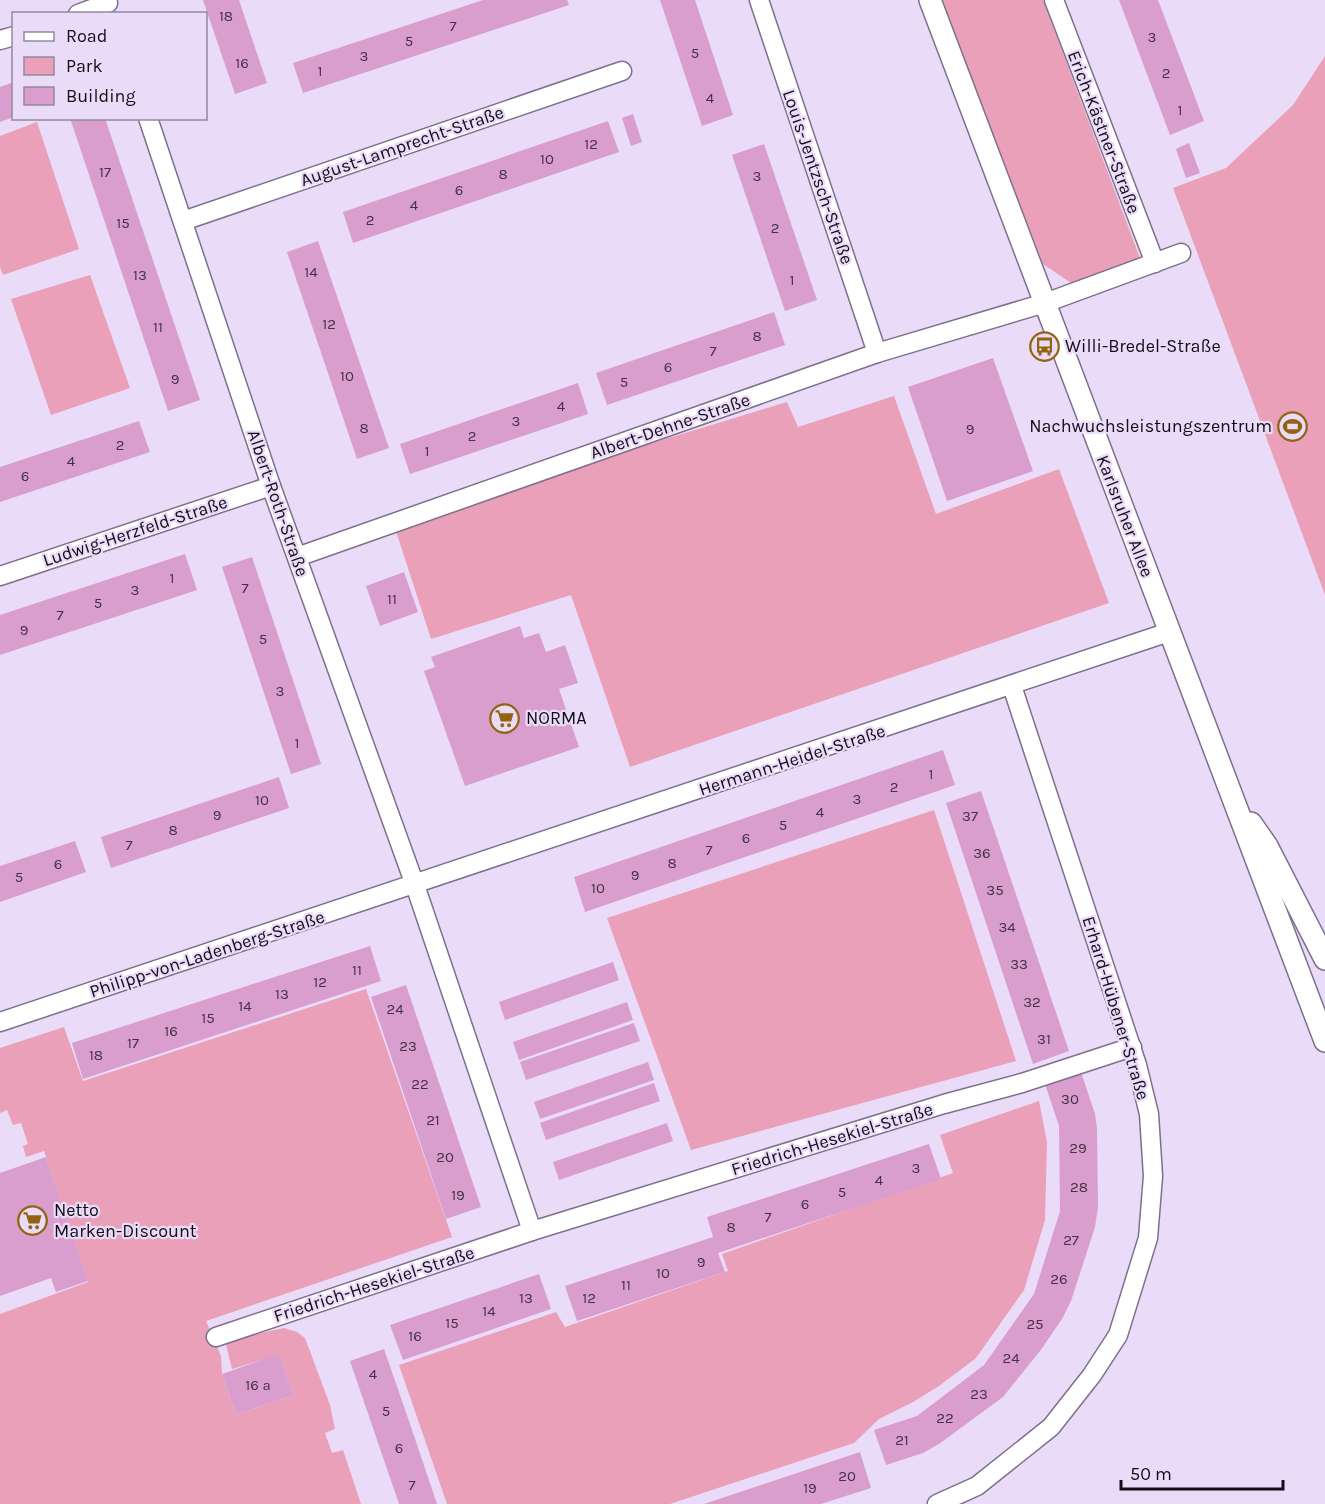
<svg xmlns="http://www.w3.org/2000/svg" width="1325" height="1504" viewBox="0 0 1325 1504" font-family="Karla,sans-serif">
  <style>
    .green { fill: #e9a0b8 }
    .building { fill: #d99ece }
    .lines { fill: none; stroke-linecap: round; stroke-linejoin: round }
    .minor-casing { stroke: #7e708b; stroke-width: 21 }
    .tertiary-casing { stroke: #7e708b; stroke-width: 24 }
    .minor { stroke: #fff; stroke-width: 18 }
    .tertiary { stroke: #fff; stroke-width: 21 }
    .labels { text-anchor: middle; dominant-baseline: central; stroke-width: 4.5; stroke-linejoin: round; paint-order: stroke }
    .number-label { font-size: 15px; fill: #443144 }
    .street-label { font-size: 18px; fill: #120d16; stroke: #eadbf9 }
    .poi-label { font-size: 18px; fill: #120d16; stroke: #eadbf9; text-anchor: start }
  </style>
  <rect width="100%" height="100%" fill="#eadbf9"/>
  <g class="green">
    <path d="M942,0H1043L1140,258L1071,283L1043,264Z"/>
    <path d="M1325,56V595L1173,188L1226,168L1293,105Z"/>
    <path d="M37,122L79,249L3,275L0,267V136Z"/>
    <path d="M90,275L130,388L51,415L11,299Z"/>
    <path d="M894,396L936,514L1059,469L1109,603L630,767L571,595L431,639L393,522L787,402L798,427Z"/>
    <path d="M934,810L1016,1061L691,1150L607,918Z"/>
    <path d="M366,989L452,1237L206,1321L221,1356L222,1374L236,1415L293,1395L279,1355L232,1369L225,1341L284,1328L297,1332L305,1338L330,1405L335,1429L325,1433L332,1453L343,1450L361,1504H0V1314L88,1282L44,1151L26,1157L23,1146L28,1144L21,1123L13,1125L7,1110L0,1113V1048L64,1027L83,1081Z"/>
    <path d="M1039,1101L1047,1142L1045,1220L1024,1290L976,1358L939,1386L913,1402L879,1419L854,1443L670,1504H447L399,1365L556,1312L565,1327L728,1271L722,1254L953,1173L940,1135Z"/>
  </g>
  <g class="building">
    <path d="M203,0H239L267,83L235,94Z"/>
    <path d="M483,0H567L569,5L303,93L293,63Z"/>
    <path d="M660,0H695L733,115L702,126Z"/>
    <path d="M1119,0H1158L1204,121L1170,135Z"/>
    <path d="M14,82V117L0,122V87Z"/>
    <path d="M633,114L642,142L631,146L622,118Z"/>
    <path d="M70,118H105L200,400L168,411Z"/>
    <path d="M608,121L619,152L353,243L343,212Z"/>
    <path d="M1189,143L1200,173L1186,178L1176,149Z"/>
    <path d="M764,144L817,300L785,311L732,155Z"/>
    <path d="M318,241L389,448L357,459L287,252Z"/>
    <path d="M774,312L785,345L607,405L596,373Z"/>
    <path d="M993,358L1033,471L947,501L908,387Z"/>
    <path d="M578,383L588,414L410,474L400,444Z"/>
    <path d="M139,421L150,452L0,502V467Z"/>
    <path d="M185,554L197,590L0,655V615Z"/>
    <path d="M252,557L321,764L291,774L222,567Z"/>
    <path d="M404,572L418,612L380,626L366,586Z"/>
    <path d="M520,626L524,638L539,633L546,652L565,645L578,683L559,689L579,747L465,786L424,671L435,667L431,657Z"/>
    <path d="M943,750L955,785L585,912L574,877Z"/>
    <path d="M279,777L289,808L111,868L101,837Z"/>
    <path d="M981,791L1069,1051L1033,1064L946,803Z"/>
    <path d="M75,841L86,872L0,902V866Z"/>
    <path d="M370,946L381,981L83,1079L72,1043Z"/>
    <path d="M613,962L619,980L505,1020L499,1002Z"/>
    <path d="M406,985L481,1207L446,1219L371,997Z"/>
    <path d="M627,1002L633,1020L519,1060L513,1042Z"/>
    <path d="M634,1023L640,1041L526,1080L520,1062Z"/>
    <path d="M648,1062L654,1080L540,1119L534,1102Z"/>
    <path d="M1081,1072L1095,1114L1097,1128L1098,1207L1095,1227L1071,1301L1062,1319L1040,1351L1003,1397L939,1444L923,1453L886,1465L874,1430L917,1416L984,1365L1034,1294L1060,1211L1059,1126L1045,1084Z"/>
    <path d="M654,1083L660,1101L546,1140L540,1123Z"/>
    <path d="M667,1123L673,1141L559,1180L553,1162Z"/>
    <path d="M929,1144L941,1179L718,1253L725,1272L577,1321L565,1286L713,1237L707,1217Z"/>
    <path d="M46,1157L88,1281L56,1292L51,1278L0,1296V1173Z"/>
    <path d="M539,1274L551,1309L403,1360L390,1325Z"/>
    <path d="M384,1349L410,1424L437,1504H399L350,1361Z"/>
    <path d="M279,1354L293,1395L236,1415L222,1374Z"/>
    <path d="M860,1452L871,1488L821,1504H704Z"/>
  </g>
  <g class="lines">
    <defs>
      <g id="minor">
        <path d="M759,0L877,353"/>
        <path d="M1054,0L1155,263"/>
        <path d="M78,14L108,3"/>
        <path d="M0,40L14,36"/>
        <path d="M148,118L271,486L415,885L532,1231"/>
        <path d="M183,221L622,71"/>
        <path d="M297,557L877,353L1045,303L1181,253"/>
        <path d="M0,576L271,486"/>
        <path d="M0,1022L1169,632"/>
        <path d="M216,1337L532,1231L944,1104L1022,1083L1132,1047"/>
        <path d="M937,1504L977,1486L1051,1427L1092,1375L1118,1335L1148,1238L1153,1176L1149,1114L1137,1065L1012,686"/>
      </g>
      <g id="tertiary">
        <path d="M930,0L1325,1041"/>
        <path d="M1251,823L1267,846L1325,959"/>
      </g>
    </defs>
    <use href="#minor" class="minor-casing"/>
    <use href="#tertiary" class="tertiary-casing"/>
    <use href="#minor" class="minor"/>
    <use href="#tertiary" class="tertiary"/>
  </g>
  <defs>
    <symbol id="bus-ring" viewBox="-11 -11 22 22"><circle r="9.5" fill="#eadbf9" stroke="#926311" stroke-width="1.5"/><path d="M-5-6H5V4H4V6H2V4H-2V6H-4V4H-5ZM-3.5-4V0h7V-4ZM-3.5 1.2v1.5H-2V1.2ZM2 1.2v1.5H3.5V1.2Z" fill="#926311"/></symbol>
    <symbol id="stadium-ring" viewBox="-11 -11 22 22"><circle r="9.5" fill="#eadbf9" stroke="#926311" stroke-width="1.5"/><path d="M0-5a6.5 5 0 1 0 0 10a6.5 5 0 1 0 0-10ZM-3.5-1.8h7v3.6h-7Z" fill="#926311"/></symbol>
    <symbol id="supermarket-ring" viewBox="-11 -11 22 22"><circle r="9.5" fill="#eadbf9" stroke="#926311" stroke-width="1.5"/><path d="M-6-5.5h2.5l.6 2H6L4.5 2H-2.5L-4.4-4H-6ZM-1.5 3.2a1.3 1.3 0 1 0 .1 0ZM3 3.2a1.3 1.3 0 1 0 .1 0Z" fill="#926311"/></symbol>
  </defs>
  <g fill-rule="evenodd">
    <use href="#bus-ring" x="1028" y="330" width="33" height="33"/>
    <use href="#stadium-ring" x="1276" y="410" width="33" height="33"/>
    <use href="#supermarket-ring" x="488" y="702" width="33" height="33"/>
    <use href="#supermarket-ring" x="16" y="1204" width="33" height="33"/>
  </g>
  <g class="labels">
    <g class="number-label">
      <text x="226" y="16">18</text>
      <text x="453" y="26">7</text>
      <text x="1152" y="37">3</text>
      <text x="409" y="41">5</text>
      <text x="695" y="53">5</text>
      <text x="364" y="56">3</text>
      <text x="242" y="63">16</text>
      <text x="320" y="71">1</text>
      <text x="1166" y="73">2</text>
      <text x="710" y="98">4</text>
      <text x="1180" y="110">1</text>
      <text x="591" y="144">12</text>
      <text x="547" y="159">10</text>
      <text x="105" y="172">17</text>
      <text x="503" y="174">8</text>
      <text x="757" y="176">3</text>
      <text x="459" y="190">6</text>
      <text x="414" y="205">4</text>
      <text x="370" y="220">2</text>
      <text x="123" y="223">15</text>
      <text x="775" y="228">2</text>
      <text x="311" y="272">14</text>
      <text x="140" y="275">13</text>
      <text x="792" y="280">1</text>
      <text x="329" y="324">12</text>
      <text x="158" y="327">11</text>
      <text x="757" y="336">8</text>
      <text x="713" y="351">7</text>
      <text x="668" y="367">6</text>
      <text x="347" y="376">10</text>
      <text x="175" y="379">9</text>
      <text x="624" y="382">5</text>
      <text x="561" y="406">4</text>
      <text x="516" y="421">3</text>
      <text x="364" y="428">8</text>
      <text x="970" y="429">9</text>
      <text x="472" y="436">2</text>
      <text x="120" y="445">2</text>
      <text x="427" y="451">1</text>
      <text x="71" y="461">4</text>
      <text x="25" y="476">6</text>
      <text x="172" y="578">1</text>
      <text x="245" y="588">7</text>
      <text x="135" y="590">3</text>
      <text x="392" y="599">11</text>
      <text x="98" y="603">5</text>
      <text x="60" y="615">7</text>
      <text x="24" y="630">9</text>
      <text x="263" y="639">5</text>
      <text x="280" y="691">3</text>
      <text x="297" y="743">1</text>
      <text x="931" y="774">1</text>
      <text x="894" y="787">2</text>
      <text x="857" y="799">3</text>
      <text x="262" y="800">10</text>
      <text x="820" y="812">4</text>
      <text x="217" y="815">9</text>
      <text x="970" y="816">37</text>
      <text x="783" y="825">5</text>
      <text x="173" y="830">8</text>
      <text x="746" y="838">6</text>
      <text x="129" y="845">7</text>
      <text x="709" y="850">7</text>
      <text x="982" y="853">36</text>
      <text x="672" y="863">8</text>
      <text x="58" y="864">6</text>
      <text x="635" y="875">9</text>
      <text x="19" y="877">5</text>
      <text x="598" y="888">10</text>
      <text x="995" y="890">35</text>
      <text x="1007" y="927">34</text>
      <text x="1019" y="964">33</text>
      <text x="357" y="970">11</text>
      <text x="320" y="982">12</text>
      <text x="282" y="994">13</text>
      <text x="1032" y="1002">32</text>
      <text x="245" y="1006">14</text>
      <text x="395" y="1009">24</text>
      <text x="208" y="1018">15</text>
      <text x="171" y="1031">16</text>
      <text x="1044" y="1039">31</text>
      <text x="133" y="1043">17</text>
      <text x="408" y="1046">23</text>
      <text x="96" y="1055">18</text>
      <text x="420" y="1084">22</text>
      <text x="1070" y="1099">30</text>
      <text x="433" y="1120">21</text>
      <text x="1078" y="1148">29</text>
      <text x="445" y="1157">20</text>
      <text x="916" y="1168">3</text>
      <text x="879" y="1180">4</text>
      <text x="1079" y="1187">28</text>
      <text x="842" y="1192">5</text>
      <text x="458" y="1195">19</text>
      <text x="805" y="1204">6</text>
      <text x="768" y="1217">7</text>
      <text x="731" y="1227">8</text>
      <text x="1071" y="1240">27</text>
      <text x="701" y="1262">9</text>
      <text x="663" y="1273">10</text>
      <text x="1059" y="1279">26</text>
      <text x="626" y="1285">11</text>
      <text x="526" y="1298">13</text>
      <text x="589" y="1298">12</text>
      <text x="489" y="1311">14</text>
      <text x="452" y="1323">15</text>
      <text x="1035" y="1324">25</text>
      <text x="415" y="1336">16</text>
      <text x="1011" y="1358">24</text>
      <text x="373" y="1374">4</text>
      <text x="258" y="1385">16 a</text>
      <text x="979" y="1394">23</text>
      <text x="386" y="1411">5</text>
      <text x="945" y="1418">22</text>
      <text x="902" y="1440">21</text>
      <text x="399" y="1448">6</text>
      <text x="847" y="1476">20</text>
      <text x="412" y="1485">7</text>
      <text x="810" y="1488">19</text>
    </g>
    <g class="street-label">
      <text transform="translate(1104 132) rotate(69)">Erich-Kästner-Straße</text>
      <text transform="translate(402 146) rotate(-19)">August-Lamprecht-Straße</text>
      <text transform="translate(818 177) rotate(71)">Louis-Jentzsch-Straße</text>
      <text transform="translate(670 426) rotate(-19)">Albert-Dehne-Straße</text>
      <text transform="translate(278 503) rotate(71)">Albert-Roth-Straße</text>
      <text transform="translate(1125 516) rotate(69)">Karlsruher Allee</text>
      <text transform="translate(135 531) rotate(-18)">Ludwig-Herzfeld-Straße</text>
      <text transform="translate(792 760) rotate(-18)">Hermann-Heidel-Straße</text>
      <text transform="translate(207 954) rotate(-18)">Philipp-von-Ladenberg-Straße</text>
      <text transform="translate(1116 1008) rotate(73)">Erhard-Hübener-Straße</text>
      <text transform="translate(832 1139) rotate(-17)">Friedrich-Hesekiel-Straße</text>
      <text transform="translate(374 1284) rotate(-18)">Friedrich-Hesekiel-Straße</text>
    </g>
    <g class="poi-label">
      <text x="1065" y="346">Willi-Bredel-Straße</text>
      <text x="1272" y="426" text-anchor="end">Nachwuchsleistungszentrum</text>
      <text x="526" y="718">NORMA</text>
      <text x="54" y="1210">Netto<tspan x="54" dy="21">Marken-Discount</tspan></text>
    </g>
  </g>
  <rect x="12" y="12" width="195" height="108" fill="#eadbf9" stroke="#94899e" stroke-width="1.5"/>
  <rect x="24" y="32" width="30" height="9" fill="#ffffff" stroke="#94899e" stroke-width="1.5"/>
  <text x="66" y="42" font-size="18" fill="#120d16">Road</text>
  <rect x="24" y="57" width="30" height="18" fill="#e9a0b8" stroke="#94899e" stroke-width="1.5"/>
  <text x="66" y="72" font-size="18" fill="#120d16">Park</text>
  <rect x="24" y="87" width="30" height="18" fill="#d99ece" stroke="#94899e" stroke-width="1.5"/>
  <text x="66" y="102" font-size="18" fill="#120d16">Building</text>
  <path d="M1121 1480v9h162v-9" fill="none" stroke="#120d16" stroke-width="3"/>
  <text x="1130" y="1480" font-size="18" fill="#120d16" stroke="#eadbf9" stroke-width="4.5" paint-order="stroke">50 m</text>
</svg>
